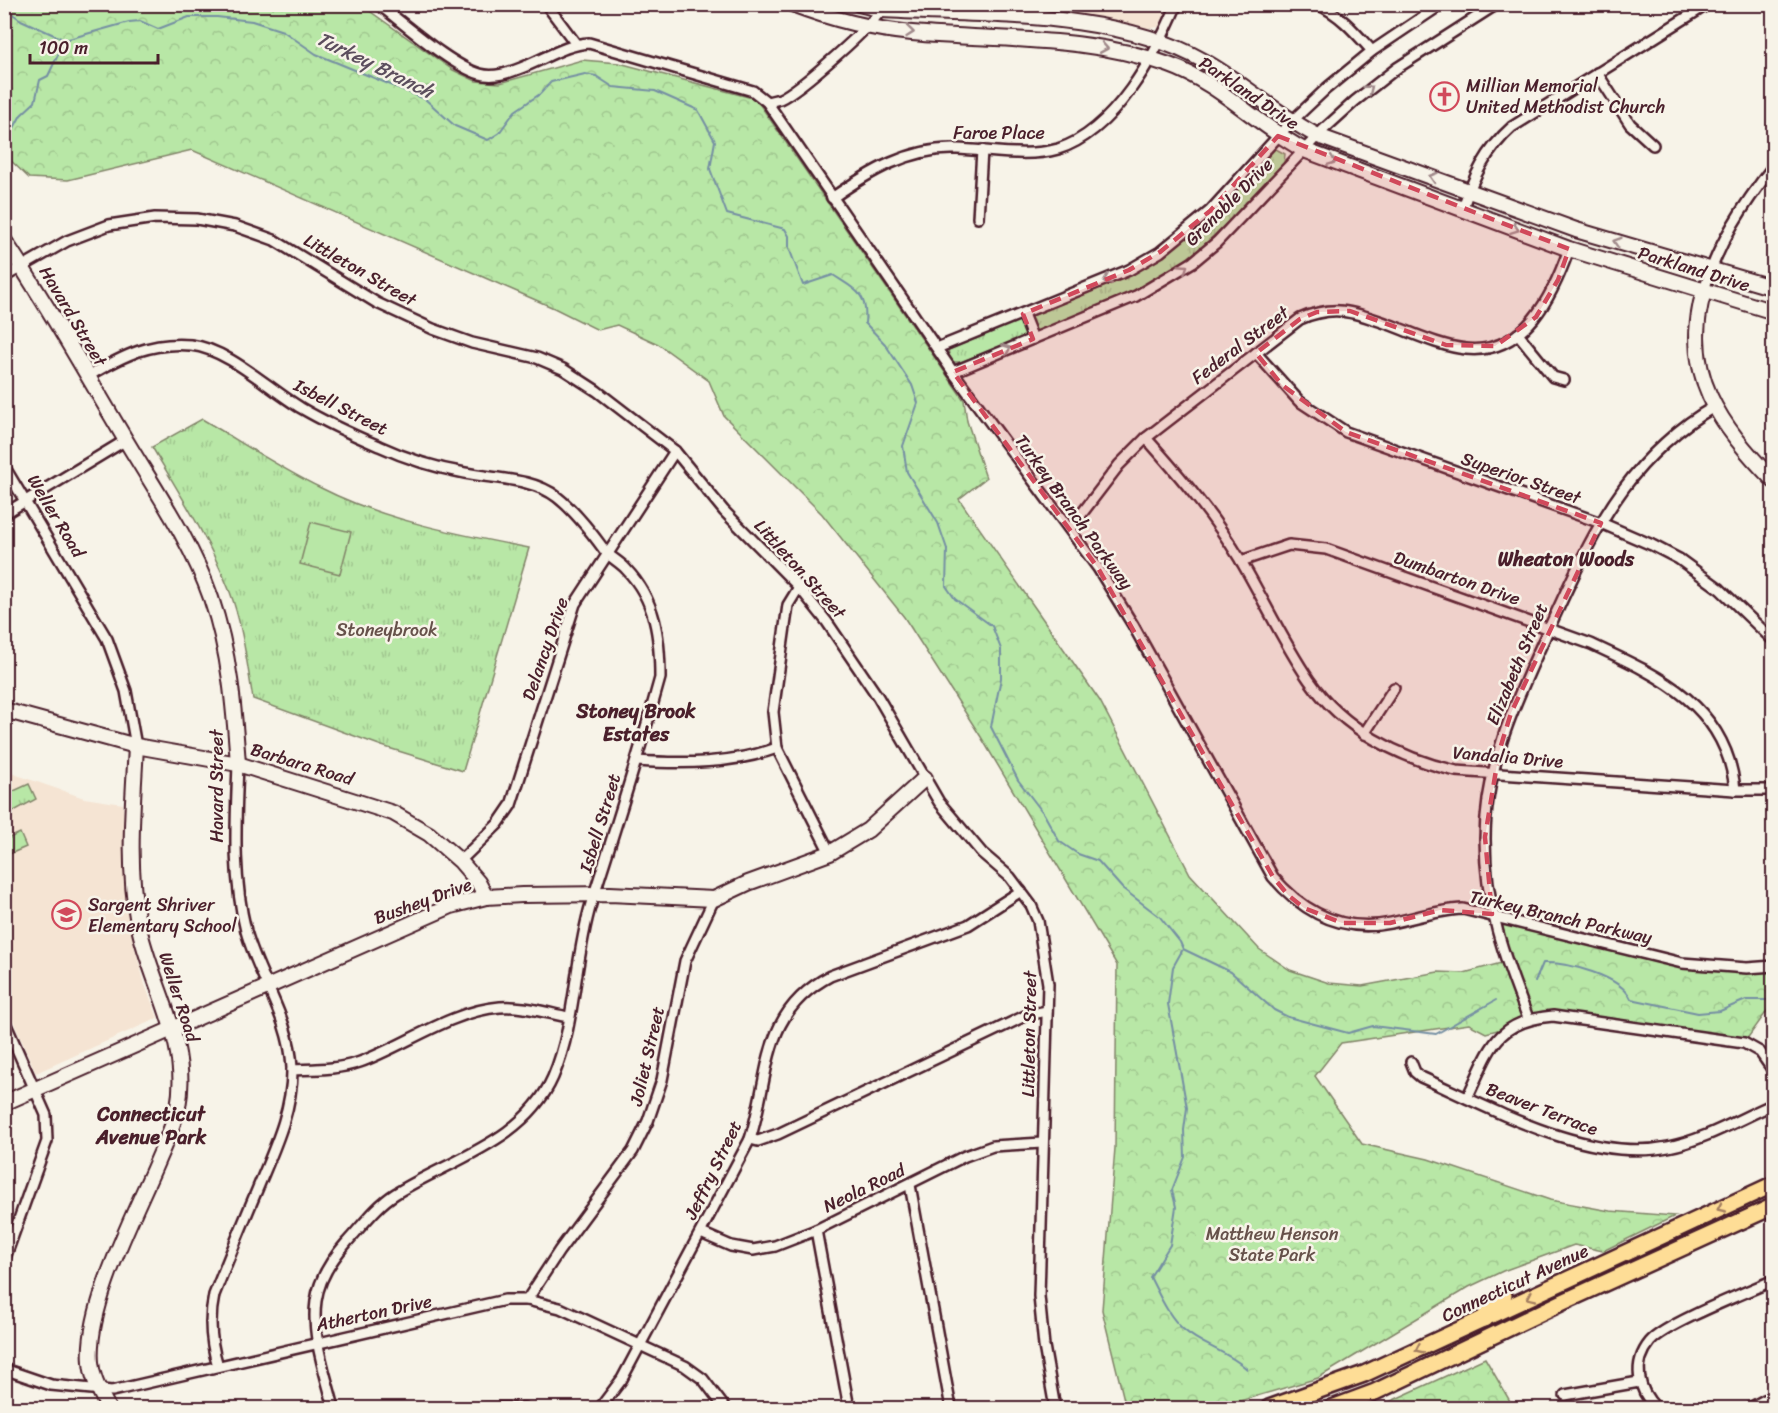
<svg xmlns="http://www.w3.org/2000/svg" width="1778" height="1413" viewBox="0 0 1778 1413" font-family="Sriracha,sans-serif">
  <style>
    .built { fill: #f5e4d3 }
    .grass { fill: url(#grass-tufts); stroke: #818368; stroke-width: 1.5 }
    .forest { fill: url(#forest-crowns); stroke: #818368; stroke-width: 1.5 }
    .pitch { fill: #b8e7a6; stroke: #818368; stroke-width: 1.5 }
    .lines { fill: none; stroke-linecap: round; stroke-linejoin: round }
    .stream { stroke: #758fa3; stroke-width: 2 }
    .street-casing { stroke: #4a1f2b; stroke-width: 14 }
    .secondary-casing { stroke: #4a1f2b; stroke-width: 18 }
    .primary-casing { stroke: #4a1f2b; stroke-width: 20 }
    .street { stroke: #f7f3e8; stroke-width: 9 }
    .secondary { stroke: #f7f3e8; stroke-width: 14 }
    .primary { stroke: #fedd96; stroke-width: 15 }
    .oneway { stroke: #a0898a }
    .oneway2 { stroke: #a47e60 }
    .marked { fill: #d1495b; fill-opacity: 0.2; stroke: #d1495b; stroke-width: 4.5; stroke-dasharray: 12 8; stroke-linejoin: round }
    .labels { text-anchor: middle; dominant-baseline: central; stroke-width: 5; stroke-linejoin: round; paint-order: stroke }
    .poi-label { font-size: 18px; fill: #4a1f2b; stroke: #f7f3e8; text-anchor: start }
    .street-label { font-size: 18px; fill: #4a1f2b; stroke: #f7f3e8 }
    .park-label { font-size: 18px; fill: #66514a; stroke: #f7f3e8 }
    .water-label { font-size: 20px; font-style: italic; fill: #5c4e5d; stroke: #f7f3e8 }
    .neighbourhood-label { font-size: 20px; font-weight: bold; fill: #4a1f2b; stroke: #f7f3e8 }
  </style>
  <defs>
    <pattern id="grass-tufts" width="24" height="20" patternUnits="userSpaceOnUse" patternTransform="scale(1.5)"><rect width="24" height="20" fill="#b8e7a6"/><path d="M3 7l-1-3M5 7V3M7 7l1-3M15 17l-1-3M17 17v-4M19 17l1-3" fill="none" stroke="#a0c68f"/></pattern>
    <pattern id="forest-crowns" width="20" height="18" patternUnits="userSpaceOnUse" patternTransform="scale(1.5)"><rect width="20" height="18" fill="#b8e7a6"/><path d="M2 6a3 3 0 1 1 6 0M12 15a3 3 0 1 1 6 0" fill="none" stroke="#a0c68f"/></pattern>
  </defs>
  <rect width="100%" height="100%" fill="#f7f3e8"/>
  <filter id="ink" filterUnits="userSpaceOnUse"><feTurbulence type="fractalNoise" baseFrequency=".0167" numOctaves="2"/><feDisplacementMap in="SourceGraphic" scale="12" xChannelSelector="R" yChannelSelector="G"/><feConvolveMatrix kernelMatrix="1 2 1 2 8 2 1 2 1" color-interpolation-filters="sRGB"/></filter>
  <g filter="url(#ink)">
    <g class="built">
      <path d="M904,5H1169L1159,27L1142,29Z"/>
      <path d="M5,771L84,798L123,804L125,889L133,941L145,985L158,1018L36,1073L5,1002Z"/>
    </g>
    <g class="grass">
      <path d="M1274,148L1285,154L1284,163L1236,214L1204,245L1176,267L1120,299L1035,333L1029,317L1116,281L1162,254Z"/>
      <path d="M1020,320L1026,337L960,362H951L948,350Z"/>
      <path d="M202,419C241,442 280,468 321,488C383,520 461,535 529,548L463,771L382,746L253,699C247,664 243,626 230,592C210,541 180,494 152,447Z"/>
      <path d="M29,784L36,799L5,816V795Z"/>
    </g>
    <g class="forest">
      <path d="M4,5H361L453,70L476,81L500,83L582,60L619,63L756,99L964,400L967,421L986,478L959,499L1100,701L1190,874L1259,949L1290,970L1329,983L1362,986L1438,972L1464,973L1505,962L1492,914L1682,963L1773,966V1008L1770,1007L1744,1043L1553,1016L1486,1033L1469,1024L1341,1043L1315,1076L1362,1144L1428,1159L1550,1200L1610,1211L1675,1216L1603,1251L1574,1245L1503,1271L1469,1287L1318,1378L1216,1408H1126L1102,1310L1115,1148L1117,965L981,737L904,617L822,514L724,416L709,381L658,344L617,325L598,330L554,308L192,150L68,180L29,178L5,155Z"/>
      <path d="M1485,1358L1514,1408H1376Z"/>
    </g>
    <g class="pitch">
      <path d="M311,522L351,532L340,574L300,564Z"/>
      <path d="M20,833L26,847L5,856V840Z"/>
    </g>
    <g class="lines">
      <g class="stream">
        <path d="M4,8L21,20L65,40L129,22L140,21L158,29L189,17H217L252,21L283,31L316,54L425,99L455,126L488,140L499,133L515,111L540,94L551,82L585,74L596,76L613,87L655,91L698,110L715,141L710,169L727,214L785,229L789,236V248L803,285L833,275C856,290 868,293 865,323L885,344L912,385L918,403L903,446L907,472L938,523L947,549L946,586L955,599L992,626L1001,649V678L991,727L1018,780L1044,814L1059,841L1078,854L1098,861L1122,888L1160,917L1180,942L1183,949L1173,967L1168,1004L1187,1108L1184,1130L1185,1157L1172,1190L1176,1207L1170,1245L1150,1277C1159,1294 1168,1316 1183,1329C1200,1345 1227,1351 1247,1369"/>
        <path d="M4,146L21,115L35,102L40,80L48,76L65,40"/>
        <path d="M4,786H6"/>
        <path d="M1183,949L1231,972L1274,1010L1288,1017L1348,1033L1373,1026L1436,1034L1496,1000"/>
        <path d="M1535,982L1543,963C1567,962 1621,976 1631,999L1698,1013L1720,1011L1746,1000H1774"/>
      </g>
      <defs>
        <g id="street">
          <path d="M378,4C405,24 450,65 480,74C494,78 508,73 521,68C543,60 566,44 589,43L753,91L767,102L953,372L1098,568L1133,625L1273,877C1304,913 1343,933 1391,923C1416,918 1437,910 1463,909L1682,963L1747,968L1774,966"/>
          <path d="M546,4L576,44"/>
          <path d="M1317,4C1341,15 1355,32 1372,51"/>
          <path d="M1597,73L1630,124L1653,145"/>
          <path d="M767,102C771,101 776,100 780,99C799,90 876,24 883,6"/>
          <path d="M832,198C869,172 910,147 957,149C989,150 1027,158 1058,149C1115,131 1155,56 1177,4"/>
          <path d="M1462,210C1473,178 1486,150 1512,127L1708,4"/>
          <path d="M978,218L982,150"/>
          <path d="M4,277L67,241L109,225L155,218L197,219L235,226L274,240L377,303L433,329L472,343L537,358L563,369L597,391L675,451L724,511L799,587L827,622L878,697L939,802L982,853L1010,877L1031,905L1038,921L1048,984L1039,1296L1044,1346L1055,1408"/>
          <path d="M1704,291C1717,244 1744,204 1774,165"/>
          <path d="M1023,314L1033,339"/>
          <path d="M1518,334L1553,377L1564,380"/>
          <path d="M937,348L1129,270L1160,252L1210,211L1291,122L1327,88L1372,51L1442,4"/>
          <path d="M1256,353L1299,401L1346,432L1601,523L1652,545L1679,559L1720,589L1774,641"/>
          <path d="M953,372L1136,296L1193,262L1217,242L1323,130L1355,101L1397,68L1497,4"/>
          <path d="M90,375C123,356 151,341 191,345C228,349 269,389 301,408C325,422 353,435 379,446C405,458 437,468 465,473C495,479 533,478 557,497C575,511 592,533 605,551C611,558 620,562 626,569C656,600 660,638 660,678C639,754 615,830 591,904C574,960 576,1023 553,1077C525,1141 449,1160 395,1194C376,1206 362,1226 347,1242C332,1259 319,1278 316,1301C311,1336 326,1375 334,1408"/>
          <path d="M1146,438C1181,477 1214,516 1241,561C1264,600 1283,642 1309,680C1343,729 1399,758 1456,771L1735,790H1774"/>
          <path d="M4,466L107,639L126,691L136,746"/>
          <path d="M4,514L126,440"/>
          <path d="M1070,529L1119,465L1146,438L1300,319C1335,304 1354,312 1388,324C1413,333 1439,346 1466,349C1525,355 1553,295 1569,249"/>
          <path d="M1241,561L1289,545L1326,549L1591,644C1660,676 1727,706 1735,790"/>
          <path d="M799,587L788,605L773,712L777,748L830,853"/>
          <path d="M1364,734L1394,688"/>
          <path d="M637,761C683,764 733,764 777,748"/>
          <path d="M460,861L498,824L511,805L575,604L675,451"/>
          <path d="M1528,1018C1504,957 1485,906 1485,839C1485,762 1520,692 1551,624C1573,577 1593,530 1624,488C1646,458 1681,425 1714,407"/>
          <path d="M4,1020L46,1115L47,1141L4,1261"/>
          <path d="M1411,1062L1415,1072L1421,1077C1492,1109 1589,1163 1668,1147C1705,1140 1739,1119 1774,1104"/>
          <path d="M292,1070C315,1069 337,1070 360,1062C406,1045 451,1011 500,1007C522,1005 547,1013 568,1017"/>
          <path d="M1467,1098C1490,1050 1494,1021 1553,1016L1744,1043L1760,1052L1774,1072"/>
          <path d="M750,1139L758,1141L778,1134L1027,1015L1047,1011"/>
          <path d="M910,1185L951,1408"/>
          <path d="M816,1230L849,1408"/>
          <path d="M701,1233L731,1246L753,1250L775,1246L816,1230L965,1156L993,1146L1042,1143"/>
          <path d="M527,1300L559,1251L633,1151L648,1121L662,1080L685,961L714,899"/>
          <path d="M218,1366C211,1344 209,1318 214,1295C228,1260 242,1225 257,1190C273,1151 293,1111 292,1068C290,1018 259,978 246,931C232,875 236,821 238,764"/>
          <path d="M4,1369L51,1385L112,1391L505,1300H527L560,1308L685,1366L703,1379L725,1408"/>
          <path d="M1565,1395L1639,1382"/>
          <path d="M486,1408H524"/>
          <path d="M600,1408L622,1379L750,1139C771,1074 760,1013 830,976L968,925L1021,891"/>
          <path d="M1656,1408C1638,1390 1632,1364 1650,1342C1665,1324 1747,1292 1774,1280"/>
          <path d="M1750,1408L1774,1395"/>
        </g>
        <g id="secondary">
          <path d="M792,4C831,19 870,29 912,33C998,41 1086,35 1169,65C1220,83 1257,125 1304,150L1569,249L1774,312"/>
          <path d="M859,4L882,10C983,16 1115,10 1204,61C1244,83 1277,115 1318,136L1576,230L1774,288"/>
          <path d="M4,240C48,305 85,372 125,439C156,491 191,541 211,598C230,653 234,707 238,764"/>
          <path d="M1704,291C1680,372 1720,426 1774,481"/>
          <path d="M4,710L136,746L238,764L393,813L429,834L460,861L478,882L486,897"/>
          <path d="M4,1103L451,906L486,897L522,895L610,894L714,899L748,883L830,853L868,830L925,778"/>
          <path d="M108,1408C101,1393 92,1379 91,1362C86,1305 136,1212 159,1157C166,1141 174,1124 178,1107C191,1042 150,984 138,923C127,865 133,805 136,746"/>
        </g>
        <g id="primary">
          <path d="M1484,1319L1491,1305L1504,1295"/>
          <path d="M1269,1408L1364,1374L1774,1184"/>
          <path d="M1332,1408L1375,1392L1563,1302L1774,1206"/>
        </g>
      </defs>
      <use href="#street" class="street-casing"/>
      <use href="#secondary" class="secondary-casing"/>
      <use href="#primary" class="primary-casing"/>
      <use href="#street" class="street"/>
      <use href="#secondary" class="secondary"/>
      <use href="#primary" class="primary"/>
    </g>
    <defs><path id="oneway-chevron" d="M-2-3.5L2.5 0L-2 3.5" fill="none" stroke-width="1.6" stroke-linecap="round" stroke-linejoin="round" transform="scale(1.5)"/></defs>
    <g class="oneway">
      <use href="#oneway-chevron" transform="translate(910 32) rotate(6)"/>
      <use href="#oneway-chevron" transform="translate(1104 48) rotate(10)"/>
      <use href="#oneway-chevron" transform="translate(1369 89) rotate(-38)"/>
      <use href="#oneway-chevron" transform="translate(1332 161) rotate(21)"/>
      <use href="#oneway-chevron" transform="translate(1433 177) rotate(-162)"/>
      <use href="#oneway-chevron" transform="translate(1515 229) rotate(20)"/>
      <use href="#oneway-chevron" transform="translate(1617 242) rotate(-163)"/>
      <use href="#oneway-chevron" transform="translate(1184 268) rotate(-33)"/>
      <use href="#oneway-chevron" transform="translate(1107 280) rotate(157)"/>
      <use href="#oneway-chevron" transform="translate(1007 349) rotate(-21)"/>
    </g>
    <g class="oneway2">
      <use href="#oneway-chevron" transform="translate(1721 1208) rotate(155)"/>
      <use href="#oneway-chevron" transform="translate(1531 1297) rotate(155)"/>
      <use href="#oneway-chevron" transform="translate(1419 1349) rotate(155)"/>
    </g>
  </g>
  <path class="marked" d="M1278,136L1569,249L1558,280L1536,317L1495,346L1446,345L1350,311L1317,312L1300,319L1256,353L1282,385L1346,432L1601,523L1511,713L1499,752L1485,837L1492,914L1440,910L1390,923H1342L1304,908L1288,895L1273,877L1098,568L953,372L1033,339L1023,314L1129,270L1160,252L1210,211Z"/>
  <defs>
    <symbol id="church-ring" viewBox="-11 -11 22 22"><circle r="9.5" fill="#f7f3e8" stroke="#d1495b" stroke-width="1.5"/><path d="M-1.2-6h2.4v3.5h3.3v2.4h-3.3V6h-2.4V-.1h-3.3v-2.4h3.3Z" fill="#d1495b"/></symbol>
    <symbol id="school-ring" viewBox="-11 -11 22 22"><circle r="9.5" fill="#f7f3e8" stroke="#d1495b" stroke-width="1.5"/><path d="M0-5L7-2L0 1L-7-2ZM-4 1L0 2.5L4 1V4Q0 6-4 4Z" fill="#d1495b"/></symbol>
  </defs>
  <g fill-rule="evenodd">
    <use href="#church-ring" x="1428" y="80" width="33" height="33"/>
    <use href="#school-ring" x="50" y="898" width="33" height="33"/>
  </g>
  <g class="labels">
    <g class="poi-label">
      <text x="1466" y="86">Millian Memorial<tspan x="1466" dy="21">United Methodist Church</tspan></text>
      <text x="88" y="905">Sargent Shriver<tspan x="88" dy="21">Elementary School</tspan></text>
    </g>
    <g class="street-label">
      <text transform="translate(1249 93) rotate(34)">Parkland Drive</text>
      <text x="999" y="133">Faroe Place</text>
      <text transform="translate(1229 202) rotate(-45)">Grenoble Drive</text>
      <text transform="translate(1694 269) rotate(17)">Parkland Drive</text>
      <text transform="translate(360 270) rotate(30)">Littleton Street</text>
      <text transform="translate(73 316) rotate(59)">Havard Street</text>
      <text transform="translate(1240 345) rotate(-37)">Federal Street</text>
      <text transform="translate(341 407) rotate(27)">Isbell Street</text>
      <text transform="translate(1521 478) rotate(19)">Superior Street</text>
      <text transform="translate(1074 512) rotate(54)">Turkey Branch Parkway</text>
      <text transform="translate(56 516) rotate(59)">Weller Road</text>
      <text transform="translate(800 569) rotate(48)">Littleton Street</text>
      <text transform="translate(1457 578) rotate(19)">Dumbarton Drive</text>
      <text transform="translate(545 649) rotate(-71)">Delancy Drive</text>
      <text transform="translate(1517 664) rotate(-67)">Elizabeth Street</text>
      <text transform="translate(1508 757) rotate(5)">Vandalia Drive</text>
      <text transform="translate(302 764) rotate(17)">Barbara Road</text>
      <text transform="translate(217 786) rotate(-90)">Havard Street</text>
      <text transform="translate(600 823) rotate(-73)">Isbell Street</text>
      <text transform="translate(423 901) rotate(-20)">Bushey Drive</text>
      <text transform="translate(1561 917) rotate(13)">Turkey Branch Parkway</text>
      <text transform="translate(179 997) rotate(72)">Weller Road</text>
      <text transform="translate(1029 1034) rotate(-89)">Littleton Street</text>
      <text transform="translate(647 1056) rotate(-77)">Joliet Street</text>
      <text transform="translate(1542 1109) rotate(21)">Beaver Terrace</text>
      <text transform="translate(713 1170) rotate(-64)">Jeffry Street</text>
      <text transform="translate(864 1188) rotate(-26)">Neola Road</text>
      <text transform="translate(1515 1283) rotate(-25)">Connecticut Avenue</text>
      <text transform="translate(374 1313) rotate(-12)">Atherton Drive</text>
    </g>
    <g class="park-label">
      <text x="387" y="630">Stoneybrook</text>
      <text x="1272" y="1234">Matthew Henson<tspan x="1272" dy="21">State Park</tspan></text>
    </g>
    <g class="water-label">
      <text transform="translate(375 65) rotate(26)">Turkey Branch</text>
    </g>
    <g class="neighbourhood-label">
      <text x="1566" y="559">Wheaton Woods</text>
      <text x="636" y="711">Stoney Brook<tspan x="636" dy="23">Estates</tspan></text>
      <text x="151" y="1114">Connecticut<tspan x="151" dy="23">Avenue Park</tspan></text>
    </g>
  </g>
  <rect width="1778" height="1413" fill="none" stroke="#f7f3e8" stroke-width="24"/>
  <rect x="12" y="12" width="1754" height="1389" fill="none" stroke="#4a1f2b" stroke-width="2" filter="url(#ink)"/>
  <path d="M30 54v9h128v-9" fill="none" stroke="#4a1f2b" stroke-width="3"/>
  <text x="39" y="54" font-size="18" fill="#4a1f2b" stroke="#f7f3e8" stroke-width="4.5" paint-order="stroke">100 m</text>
</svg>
